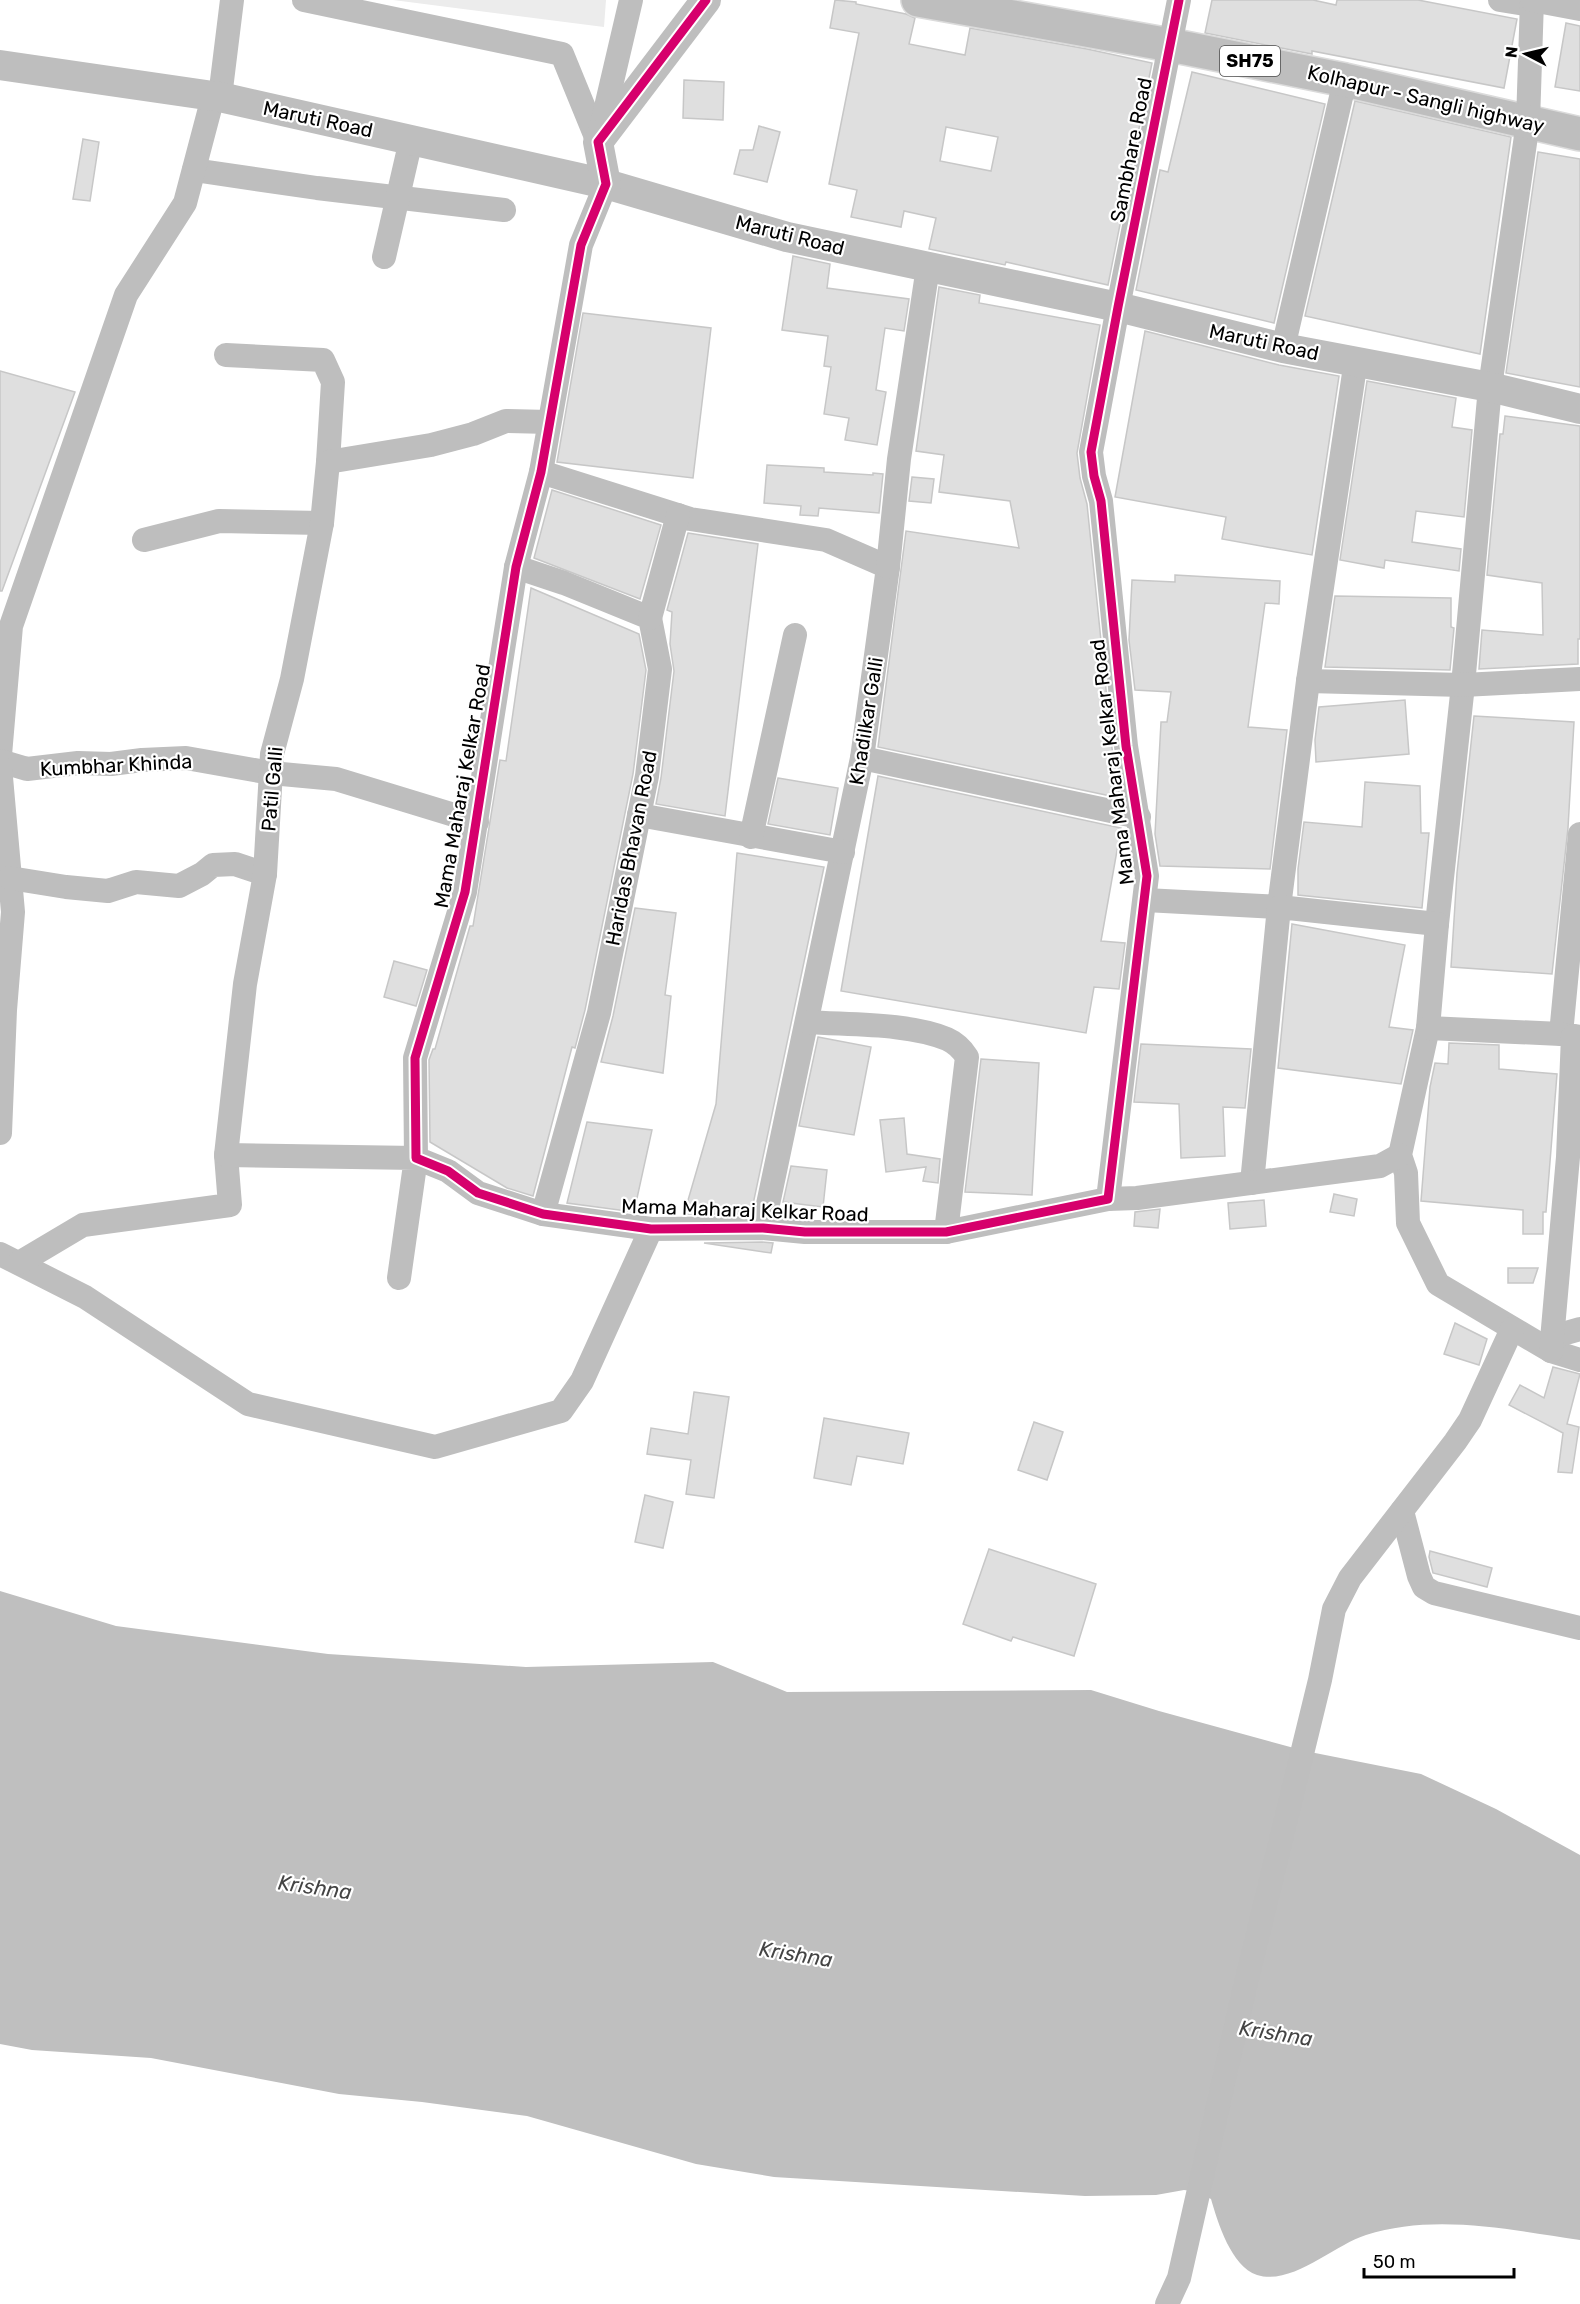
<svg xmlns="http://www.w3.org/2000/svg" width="1580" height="2304" viewBox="0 0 1580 2304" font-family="Rubik,sans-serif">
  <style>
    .green { fill: #ececec }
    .water { fill: #bfbfbf }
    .building { fill: #dfdfdf; stroke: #c7c7c7; stroke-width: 1.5; fill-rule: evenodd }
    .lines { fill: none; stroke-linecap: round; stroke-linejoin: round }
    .primary-casing { stroke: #dbdbdb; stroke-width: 36 }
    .minor { stroke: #bebebe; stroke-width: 24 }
    .tertiary { stroke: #bebebe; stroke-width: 30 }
    .primary { stroke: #bebebe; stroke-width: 33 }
    .cycleway-casing { stroke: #fff; stroke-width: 13 }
    .cycleway { stroke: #d6006c; stroke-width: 9 }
    .labels { text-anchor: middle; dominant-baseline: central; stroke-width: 4.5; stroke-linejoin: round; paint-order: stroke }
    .shield { fill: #fff; stroke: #4c4c4c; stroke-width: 1.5 }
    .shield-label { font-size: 18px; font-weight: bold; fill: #000 }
    .street-label { font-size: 20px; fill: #000; stroke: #fff }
    .water-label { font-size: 21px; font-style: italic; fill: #444; stroke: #fff }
  </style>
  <rect width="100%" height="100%" fill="#fff"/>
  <path class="green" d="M393,0H606L604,27Z"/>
  <path class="water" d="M0,1591L116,1626L328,1654L526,1667L713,1662L787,1692L1091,1690L1159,1711L1305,1751L1421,1774L1496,1809L1580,1855V2240C1511,2230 1435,2213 1366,2235C1334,2245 1292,2286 1257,2275C1231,2266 1218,2223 1211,2199L1198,2192L1184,2190L1156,2195L1085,2196L774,2177L696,2164L527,2116L422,2102L339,2094L151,2058L32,2050L0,2044Z"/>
  <g class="building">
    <path d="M835,0L856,2V4L906,14L915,18L909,44L965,55L970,28L1087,49L1152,63L1108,285L1006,262L1005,265L929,249L936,218L904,211L901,227L851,217L857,190L829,184L859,33L830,28ZM946,127L998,137L991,171L940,161Z"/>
    <path d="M1212,0H1313L1336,5L1337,0H1418L1517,19L1504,88L1312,51V54L1205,33Z"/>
    <path d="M1566,23L1580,26V91L1555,87Z"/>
    <path d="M1192,72L1325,104L1274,323L1136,290L1160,170L1168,172Z"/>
    <path d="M684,80L724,82L723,120L683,118Z"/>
    <path d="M1355,101L1511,137L1480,354L1305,316Z"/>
    <path d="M759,126L780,132L767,182L734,174L740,150H753Z"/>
    <path d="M83,139L99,142L90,201L73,199Z"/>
    <path d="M1538,152L1580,159V387L1506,373Z"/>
    <path d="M793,256L830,264L827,288L909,299L904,331L885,328L876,390L886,392L877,445L845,440L849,418L824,414L831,367L824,366L828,336L782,330Z"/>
    <path d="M939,287L980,295L979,303L1100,325L1077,453L1080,478L1087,504L1112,748L1120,798L878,747L906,531L1019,548L1010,501L939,492L944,455L916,451Z"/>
    <path d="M583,313L711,328L693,478L557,462Z"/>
    <path d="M1145,331L1279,365L1339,376L1312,555L1222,539L1226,517L1115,497Z"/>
    <path d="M0,371L75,392L2,591H0Z"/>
    <path d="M1367,381L1456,398L1452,427L1472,430L1464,517L1416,511L1412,542L1461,549L1459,571L1385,560L1384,568L1340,560Z"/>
    <path d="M1505,416L1580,426V639H1578V664L1479,669L1482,630L1543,635L1542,583L1487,575L1500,434H1503Z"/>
    <path d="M767,465L824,468V472L873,475V473L883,474L879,513L819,508L818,516L800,515L801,506L764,503Z"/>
    <path d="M912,477L934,479L931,503L909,501Z"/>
    <path d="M552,490L661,525L640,599L534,558Z"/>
    <path d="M688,533L758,544L725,816L656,804L661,778L674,671L670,644L672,612L667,610Z"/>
    <path d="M1175,575L1280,581L1279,604L1265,603L1248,727L1287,730L1270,869L1160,866L1155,834L1161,722H1167L1171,692L1135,690L1129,640L1132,580L1175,582Z"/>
    <path d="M531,588L639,634L646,670L633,774L585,1010L575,1048L572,1047L533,1196L507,1188L430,1142L429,1060L433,1049H435L470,926H473L500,760L506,761Z"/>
    <path d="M1335,596L1451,598V627L1454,628L1450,670L1325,667Z"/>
    <path d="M1405,700L1409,754L1316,762L1315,740L1319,707Z"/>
    <path d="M1474,716L1574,722L1568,828L1552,974L1451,967L1457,873Z"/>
    <path d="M878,776L1121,828L1101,941L1125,943L1119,989L1094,987L1086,1033L841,991Z"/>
    <path d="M778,778L838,788L830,835L768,824Z"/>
    <path d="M1365,782L1420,786L1421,833H1429L1422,908L1298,895V869L1304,822L1362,827Z"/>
    <path d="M737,853L824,867L751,1214H684L716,1104Z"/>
    <path d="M635,908L676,913L665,995L671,996L663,1073L601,1062L613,1016Z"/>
    <path d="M1292,924L1405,945L1389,1027L1413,1030L1401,1084L1278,1068Z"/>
    <path d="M394,961L427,970L416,1006L384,997Z"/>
    <path d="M818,1037L871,1047L854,1135L799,1126Z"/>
    <path d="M1449,1043L1499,1045V1069L1557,1074L1546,1212H1543V1234H1523V1210L1421,1201L1430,1087L1435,1063L1448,1064Z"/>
    <path d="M1141,1044L1251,1049L1245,1108L1223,1107L1225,1156L1181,1158L1179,1104L1134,1102Z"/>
    <path d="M981,1059L1039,1063L1032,1195L965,1192Z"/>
    <path d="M904,1118L907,1154L940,1159L938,1183L923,1181L926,1167L886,1172L880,1120Z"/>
    <path d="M587,1122L652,1130L634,1212L567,1203Z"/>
    <path d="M791,1166L827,1170L823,1207L783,1202Z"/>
    <path d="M1334,1194L1357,1199L1354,1216L1330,1212Z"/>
    <path d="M1264,1200L1266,1226L1230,1229L1228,1203Z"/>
    <path d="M1160,1209L1158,1228L1134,1226L1135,1212Z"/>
    <path d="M762,1242L773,1243L771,1253L704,1243Z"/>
    <path d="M1508,1268H1538L1533,1283H1508Z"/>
    <path d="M1455,1323L1487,1339L1479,1365L1444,1354Z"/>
    <path d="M1553,1367L1580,1374L1567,1424L1579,1427L1572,1473L1558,1472L1563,1433L1509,1405L1520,1385L1544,1398Z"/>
    <path d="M694,1392L729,1397L714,1498L686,1494L691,1460L647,1454L651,1428L688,1434Z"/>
    <path d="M824,1418L909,1433L903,1464L857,1456L851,1485L814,1478Z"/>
    <path d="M1034,1422L1063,1432L1047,1480L1018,1470Z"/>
    <path d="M645,1495L673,1502L663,1548L635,1542Z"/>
    <path d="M989,1549L1096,1584L1074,1656L1013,1637L1011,1641L963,1624Z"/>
    <path d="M1430,1551L1492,1568L1487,1587L1433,1573L1429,1557Z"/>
  </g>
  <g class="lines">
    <defs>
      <path id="primary" d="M918,0L1170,45L1345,80L1580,134"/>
    </defs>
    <use href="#primary" class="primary-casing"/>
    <g class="minor">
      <path d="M304,0L562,54L598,142"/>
      <path d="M1500,0L1532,5"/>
      <path d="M1532,0L1528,122L1490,387L1463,685L1437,924L1428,1028L1400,1155L1406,1173L1408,1223L1438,1284L1551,1351L1580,1360"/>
      <path d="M1532,0L1580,9"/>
      <path d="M220,97L232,0"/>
      <path d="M599,137L631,0"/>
      <path d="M194,170L317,188L504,210"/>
      <path d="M606,184L581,245L541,472L516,567L465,892L415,1058L416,1158L448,1171L478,1193L543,1214L651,1229L763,1228L805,1232H946L1108,1199L1147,876L1126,746L1101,501L1094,476L1091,452L1118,307L1179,0"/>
      <path d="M384,257L411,140"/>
      <path d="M1283,348L1345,80"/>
      <path d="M226,355L323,360L333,382L328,462"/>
      <path d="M541,472L690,519L826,540L888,567L862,758L763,1228"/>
      <path d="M144,540L219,521L322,523"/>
      <path d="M516,567L564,583L650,618L660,669L647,776L599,1013L543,1214"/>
      <path d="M888,567L899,459L928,267"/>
      <path d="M650,618L678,515"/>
      <path d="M1308,681L1463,685L1580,679"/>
      <path d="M0,755L11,626L126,295L185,203L213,97"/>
      <path d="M862,758L1139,817"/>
      <path d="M0,761L27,769L78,763L111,764L142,760L186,758L271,773L336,779L477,822"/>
      <path d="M0,766L13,912L5,1010L0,1133"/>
      <path d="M639,815L843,852"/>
      <path d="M1580,834L1561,1034L1580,1037"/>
      <path d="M751,837L795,635"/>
      <path d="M10,878L66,887L108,891L136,882L179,886L202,874L213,865L235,864L265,874"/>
      <path d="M1145,900L1279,907L1308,681L1356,360"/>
      <path d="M808,1022C849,1025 909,1023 947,1039C956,1043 962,1049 967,1057L946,1232"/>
      <path d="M1428,1028L1561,1034"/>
      <path d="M1252,1183L1279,907L1437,924"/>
      <path d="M1108,1199L1137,1198L1380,1166L1400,1155"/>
      <path d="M0,1254L85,1297L248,1404L435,1447L561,1411L582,1381L651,1229"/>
      <path d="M19,1263L83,1225L230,1205L226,1155"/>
      <path d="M399,1278L416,1158L226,1155L245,984L265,874L272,754L292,679L322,523L328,462L431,445L473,434L506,421L549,422"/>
      <path d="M1552,1337L1580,1329"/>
      <path d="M1551,1351L1568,1157L1573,1036"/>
      <path d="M1402,1511L1419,1576L1424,1587L1434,1593L1580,1628"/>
      <path d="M1167,2304L1179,2278L1244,1991L1320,1680L1334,1609L1350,1578L1455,1442L1470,1420L1512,1329"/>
    </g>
    <g class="tertiary">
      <path d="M0,65L220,97L606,184L787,237L1118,307L1283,348L1490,387L1580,409"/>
      <path d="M606,184L598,142L706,0"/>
    </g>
    <use href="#primary" class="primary"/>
    <defs>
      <path id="cycleway" d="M706,0L598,142L606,184L581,245L541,472L516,567L465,892L415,1058L416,1158L448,1171L478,1193L543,1214L651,1229L763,1228L805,1232H946L1108,1199L1147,876L1126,746L1101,501L1094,476L1091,452L1118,307L1179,0"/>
    </defs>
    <use href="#cycleway" class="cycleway-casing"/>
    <use href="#cycleway" class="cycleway"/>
  </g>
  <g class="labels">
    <rect class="shield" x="1220" y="46" width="60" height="30" rx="4.5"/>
    <g class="shield-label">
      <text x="1250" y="61">SH75</text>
    </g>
    <g class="street-label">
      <text transform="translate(1426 99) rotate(13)">Kolhapur - Sangli highway</text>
      <text transform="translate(318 119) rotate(12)">Maruti Road</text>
      <text transform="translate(1131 150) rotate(-79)">Sambhare Road</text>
      <text transform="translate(790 235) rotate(14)">Maruti Road</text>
      <text transform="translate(1264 342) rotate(12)">Maruti Road</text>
      <text transform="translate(866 721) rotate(-81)">Khadilkar Galli</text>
      <text transform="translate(1112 762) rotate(-97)">Mama Maharaj Kelkar Road</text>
      <text transform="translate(116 765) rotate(-3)">Kumbhar Khinda</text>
      <text transform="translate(462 786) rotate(-80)">Mama Maharaj Kelkar Road</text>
      <text transform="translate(272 789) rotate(-85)">Patil Galli</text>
      <text transform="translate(631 848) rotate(-79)">Haridas Bhavan Road</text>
      <text transform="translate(745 1210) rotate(2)">Mama Maharaj Kelkar Road</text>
    </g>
    <g class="water-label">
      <text transform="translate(315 1887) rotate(8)">Krishna</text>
      <text transform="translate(796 1954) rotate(9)">Krishna</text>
      <text transform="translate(1276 2033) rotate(9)">Krishna</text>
    </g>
  </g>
  <g transform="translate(1526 54) rotate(277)" stroke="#ffffff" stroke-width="4.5" paint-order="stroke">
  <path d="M0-4.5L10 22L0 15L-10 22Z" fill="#000000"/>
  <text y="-9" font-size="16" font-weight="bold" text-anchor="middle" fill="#000000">N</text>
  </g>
  <path d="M1364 2268v9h150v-9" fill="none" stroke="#000000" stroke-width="3"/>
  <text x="1373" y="2268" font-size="18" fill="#000000" stroke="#ffffff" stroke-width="4.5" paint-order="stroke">50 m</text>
</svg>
